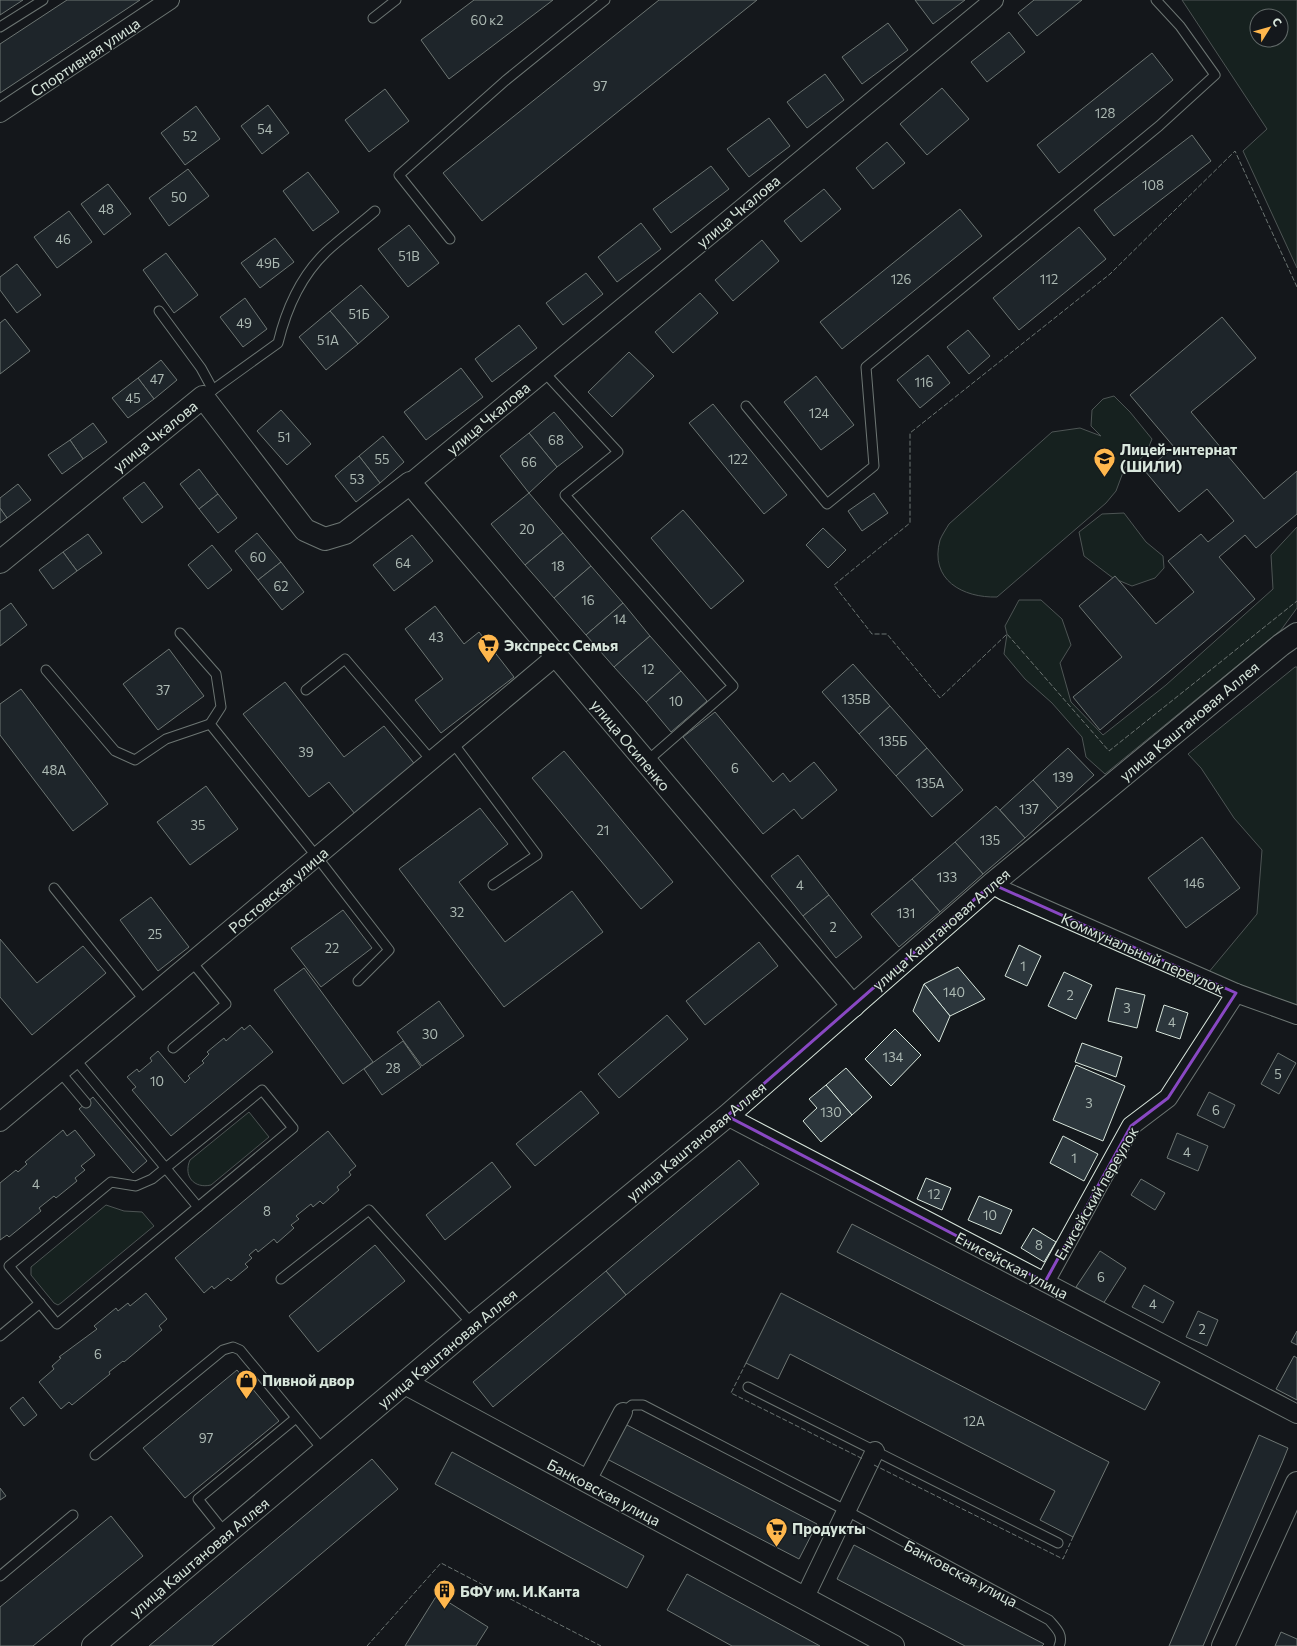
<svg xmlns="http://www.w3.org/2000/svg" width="1297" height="1646" viewBox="0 0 1297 1646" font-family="Commissioner,sans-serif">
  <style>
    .green { fill: #1a2d24; stroke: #939e99; fill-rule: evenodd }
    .building { fill: #2c363c; stroke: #d8e6dc }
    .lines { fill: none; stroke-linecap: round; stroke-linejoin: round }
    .service-casing { stroke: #d8e6dc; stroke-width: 11 }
    .minor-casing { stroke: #d8e6dc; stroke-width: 20 }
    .tertiary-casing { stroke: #d8e6dc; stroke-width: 24 }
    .service { stroke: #14181c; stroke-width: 9 }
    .minor { stroke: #14181c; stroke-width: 18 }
    .tertiary { stroke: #14181c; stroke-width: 22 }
    .fence { stroke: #d8e6dc; stroke-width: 1; stroke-dasharray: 5 2; stroke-linecap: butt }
    .marked { fill: none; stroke: #8948c3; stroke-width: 3; stroke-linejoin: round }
    .labels { text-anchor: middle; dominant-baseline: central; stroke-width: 3; stroke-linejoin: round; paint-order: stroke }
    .number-label { font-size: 13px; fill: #adbab4 }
    .street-label { font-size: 15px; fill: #d8e6dc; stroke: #14181c }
    .poi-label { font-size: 15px; font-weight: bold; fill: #d8e6dc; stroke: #14181c; text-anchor: start }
  </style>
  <rect width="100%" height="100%" fill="#14181c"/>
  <g class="green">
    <path d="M1182,0H1297V268L1243,151L1267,129ZM1257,16H1281V40H1257Z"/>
    <path d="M1114,396L1130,412L1152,439C1147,452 1140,465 1125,467L1116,491L1106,503L997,597C963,598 929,580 940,540C942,535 946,529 949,524L1052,432L1080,428L1101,436L1091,426L1092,410L1103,399Z"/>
    <path d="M1124,513L1146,542L1163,556L1164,568L1155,578L1132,586L1113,578L1084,556L1079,532L1102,514Z"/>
    <path d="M1297,527V608L1281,630L1105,774L1086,757L1082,737L1052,703L1025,679L1004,654L1007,634L1005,626L1019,600H1041L1062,619L1071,645L1060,663L1071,702L1103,735L1166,685L1273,589L1271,555Z"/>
    <path d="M1295,667H1297V1006L1208,973L1257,914L1262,850L1234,818L1201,768L1188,754Z"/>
    <path d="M249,1112L269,1137L211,1185C194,1189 183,1176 190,1160Z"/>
    <path d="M106,1205L124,1211L142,1212L154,1226L61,1303L58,1305L54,1303L31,1275V1267Z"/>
  </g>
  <g class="building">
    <path d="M0,0H23L0,15Z"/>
    <path d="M67,0H140L0,93V44Z"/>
    <path d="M474,0H553L449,79L421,40Z"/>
    <path d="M659,0H757L482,221L443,173Z"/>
    <path d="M915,0H965L933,24Z"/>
    <path d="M1034,0H1082L1037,36L1018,13Z"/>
    <path d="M888,23L908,50L862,84L842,57Z"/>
    <path d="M1009,32L1025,52L987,82L971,62Z"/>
    <path d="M1152,53L1173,80L1059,173L1037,145Z"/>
    <path d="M825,74L844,100L807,128L787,102Z"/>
    <path d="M942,88L969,119L927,155L900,124Z"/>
    <path d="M385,89L409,121L369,152L345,120Z"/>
    <path d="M268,105L289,133L262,154L241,126Z"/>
    <path d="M196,106L220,139L185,165L161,133Z"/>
    <path d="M769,118L790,146L749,177L727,149Z"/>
    <path d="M1192,135L1211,161L1114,236L1094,210Z"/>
    <path d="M887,142L905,163L873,189L856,168Z"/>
    <path d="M711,166L729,189L671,233L653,209Z"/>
    <path d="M188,169L209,196L169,226L149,198Z"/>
    <path d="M308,172L339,212L313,231L283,191Z"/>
    <path d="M108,184L131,214L104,235L81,204Z"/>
    <path d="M824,189L841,209L801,242L784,221Z"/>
    <path d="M960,209L982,236L842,349L820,322Z"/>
    <path d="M69,211L92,242L57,268L34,237Z"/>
    <path d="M641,223L661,249L617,282L598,257Z"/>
    <path d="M409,225L439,263L408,287L378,249Z"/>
    <path d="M1079,227L1106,259L1019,330L993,298Z"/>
    <path d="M275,238L294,262L260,288L241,263Z"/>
    <path d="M762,240L779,261L733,301L715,280Z"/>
    <path d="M166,253L198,295L174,313L143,270Z"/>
    <path d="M17,264L41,295L17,313L0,290V277Z"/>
    <path d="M586,273L603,294L563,325L546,303Z"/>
    <path d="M361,285L389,317L358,344L330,311Z"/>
    <path d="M700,293L718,313L673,353L655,332Z"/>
    <path d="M245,298L267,329L243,347L220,317Z"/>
    <path d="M330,311L358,344L326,370L299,337Z"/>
    <path d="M1222,317L1256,358L1191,412L1264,499L1297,471V514L1256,548L1245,535L1219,557L1255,599L1100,730L1073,697L1122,657L1079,606L1115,576L1156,624L1194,592L1168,561L1201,534L1208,542L1234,521L1207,489L1179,512L1145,471L1174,447L1130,395Z"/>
    <path d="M5,319L30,351L0,374V323Z"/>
    <path d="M519,325L537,348L492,382L475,359Z"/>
    <path d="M968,330L990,356L969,374L947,347Z"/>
    <path d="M629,352L654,376L612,417L588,392Z"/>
    <path d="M928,355L950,383L920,408L897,380Z"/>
    <path d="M161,360L177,380L154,399L138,378Z"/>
    <path d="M461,368L483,397L426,440L404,412Z"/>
    <path d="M816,376L854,425L821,450L784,402Z"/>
    <path d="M138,378L154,399L128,418L112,398Z"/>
    <path d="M713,404L787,495L764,514L689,423Z"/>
    <path d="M281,410L311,444L287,465L257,431Z"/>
    <path d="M554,412L583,447L557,467L529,433Z"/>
    <path d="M93,423L107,442L83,459L70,440Z"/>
    <path d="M529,433L557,467L529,493L500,456Z"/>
    <path d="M383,436L404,462L380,483L359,456Z"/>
    <path d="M70,440L83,459L62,474L48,455Z"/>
    <path d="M359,456L380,483L356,502L335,476Z"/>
    <path d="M199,469L218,494L199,509L180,484Z"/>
    <path d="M144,482L163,507L142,523L123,498Z"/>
    <path d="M18,484L31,500L7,518L0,508V498Z"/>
    <path d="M529,493L563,533L525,565L491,524Z"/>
    <path d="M874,493L888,513L862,531L848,511Z"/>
    <path d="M218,494L237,518L218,533L199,509Z"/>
    <path d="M0,508L7,518L0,523Z"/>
    <path d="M683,510L744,581L711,609L651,538Z"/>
    <path d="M823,528L846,550L828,568L806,545Z"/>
    <path d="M257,533L281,562L258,580L235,551Z"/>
    <path d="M563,533L591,566L554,598L525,565Z"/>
    <path d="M88,534L102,553L77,571L63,552Z"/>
    <path d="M412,535L433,561L394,591L373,565Z"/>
    <path d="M212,545L232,570L208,589L188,565Z"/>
    <path d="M63,552L77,571L53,589L39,570Z"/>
    <path d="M281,562L304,592L282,610L258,580Z"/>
    <path d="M591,566L623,603L586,635L554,598Z"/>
    <path d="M11,603L27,625L0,646V611Z"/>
    <path d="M623,603L650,636L614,667L586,635Z"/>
    <path d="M435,606L464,644L479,632L514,677L441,733L415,700L443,679L405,629Z"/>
    <path d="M650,636L681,671L646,702L614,667Z"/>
    <path d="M169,649L204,696L158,730L123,684Z"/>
    <path d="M853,664L890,706L859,734L822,692Z"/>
    <path d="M681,671L707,701L671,732L646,702Z"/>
    <path d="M285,682L344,757L384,726L417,767L355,814L329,782L309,797L243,714Z"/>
    <path d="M21,689L108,804L73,831L0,735V704Z"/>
    <path d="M890,706L927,748L896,776L859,734Z"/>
    <path d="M715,712L773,782L783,773L790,782L814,762L837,790L802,819L794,809L763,834L683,737Z"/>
    <path d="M927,748L963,790L932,817L896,776Z"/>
    <path d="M1068,748L1094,775L1058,808L1033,780Z"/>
    <path d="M564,751L673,882L641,909L532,778Z"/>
    <path d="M1033,780L1058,808L1025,838L1000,810Z"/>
    <path d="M206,786L238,829L190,865L157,822Z"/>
    <path d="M996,806L1025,838L983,874L955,842Z"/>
    <path d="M480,808L508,844L459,882L505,942L572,891L603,932L504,1007L399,869Z"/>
    <path d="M1202,837L1240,888L1186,928L1148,878Z"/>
    <path d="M955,842L983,874L940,912L912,879Z"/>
    <path d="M798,855L829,895L803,916L771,876Z"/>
    <path d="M912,879L940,912L899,947L871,914Z"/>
    <path d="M829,895L862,937L836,958L803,916Z"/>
    <path d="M151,897L189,947L158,971L120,920Z"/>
    <path d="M343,910L372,948L321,987L291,948Z"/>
    <path d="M0,939L37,983L83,946L106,973L32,1035L0,997Z"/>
    <path d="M759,942L778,966L705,1025L686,1001Z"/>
    <path d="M1019,945L1041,956L1027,986L1005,976Z"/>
    <path d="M958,967L985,999L950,1016L924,984Z"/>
    <path d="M304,968L373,1062L343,1084L274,990Z"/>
    <path d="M1064,972L1092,985L1076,1019L1048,1006Z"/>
    <path d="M924,984L950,1016L939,1042L913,1011Z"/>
    <path d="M1116,988L1145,995L1137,1028L1108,1021Z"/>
    <path d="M439,1001L464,1036L422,1066L397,1032Z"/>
    <path d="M1164,1005L1188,1013L1180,1039L1156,1031Z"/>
    <path d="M667,1015L688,1039L619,1098L598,1074Z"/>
    <path d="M250,1025L273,1052L171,1136L132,1090L136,1087L127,1077L137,1069L139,1072L152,1061L150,1058L158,1051L185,1083L190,1078L188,1076L204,1063L202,1061L209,1054L207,1052L224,1038L226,1041L242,1027L244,1030Z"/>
    <path d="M895,1029L921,1055L891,1086L865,1059Z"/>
    <path d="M403,1041L421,1067L382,1095L364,1069Z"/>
    <path d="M1082,1043L1122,1057L1116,1077L1075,1062Z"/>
    <path d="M1278,1053L1296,1063L1279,1094L1261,1084Z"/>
    <path d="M1076,1065L1125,1086L1103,1141L1053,1120Z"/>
    <path d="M846,1068L872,1097L852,1115L826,1085Z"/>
    <path d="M826,1085L852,1115L821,1142L803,1121L817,1108L809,1099Z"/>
    <path d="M581,1091L599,1113L535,1166L516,1144Z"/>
    <path d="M1209,1092L1235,1105L1224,1128L1197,1115Z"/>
    <path d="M93,1097L147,1161L133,1173L79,1109Z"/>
    <path d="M63,1130L67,1136L75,1130L95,1155L81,1166L85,1170L75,1178L77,1181L56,1198L54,1196L39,1208L41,1211L9,1237L7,1235L0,1240V1183L16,1170L18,1172L27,1164L25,1162Z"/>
    <path d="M328,1131L356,1166L349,1172L351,1175L337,1187L339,1190L323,1204L320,1201L313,1207L311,1204L296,1216L299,1219L291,1225L294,1228L277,1243L274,1239L258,1252L256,1249L249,1255L252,1258L245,1264L248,1267L231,1281L228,1278L214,1289L212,1286L204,1293L175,1258Z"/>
    <path d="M1177,1133L1208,1146L1198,1171L1167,1158Z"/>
    <path d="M1063,1136L1098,1154L1084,1181L1050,1163Z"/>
    <path d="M739,1160L759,1184L626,1295L606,1271Z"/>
    <path d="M492,1162L511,1187L445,1240L426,1215Z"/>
    <path d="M926,1178L951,1188L942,1210L917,1199Z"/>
    <path d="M1141,1179L1165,1193L1155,1210L1131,1195Z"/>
    <path d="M979,1196L1012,1210L1001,1234L968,1220Z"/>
    <path d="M852,1224L1160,1382L1145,1410L837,1252Z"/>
    <path d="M1033,1228L1056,1242L1044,1262L1021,1248Z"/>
    <path d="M375,1245L405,1281L318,1352L289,1316Z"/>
    <path d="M1100,1251L1126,1268L1103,1304L1076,1287Z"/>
    <path d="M606,1271L626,1295L493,1407L473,1382Z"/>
    <path d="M1144,1285L1174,1302L1163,1323L1132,1307Z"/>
    <path d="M146,1293L167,1319L159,1326L162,1330L124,1362L123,1361L109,1372L110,1374L72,1405L69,1402L61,1409L39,1382L54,1369L52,1366L61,1358L59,1357L97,1329L94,1326L116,1308L118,1311L128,1303L130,1306Z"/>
    <path d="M781,1293L1109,1462L1073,1537L1040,1520L1055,1491L790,1354L778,1379L746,1363Z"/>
    <path d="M1198,1311L1218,1320L1207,1346L1186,1337Z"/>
    <path d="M1297,1331V1345L1291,1342Z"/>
    <path d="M1294,1356L1297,1358V1400L1276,1389Z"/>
    <path d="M237,1370L279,1421L185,1498L143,1448Z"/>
    <path d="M23,1397L37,1415L24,1426L10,1408Z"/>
    <path d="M625,1424L817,1524L799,1559L607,1459Z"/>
    <path d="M1259,1435L1288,1448L1282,1463L1203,1646H1169Z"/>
    <path d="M452,1452L644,1556L627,1588L435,1484Z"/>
    <path d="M372,1459L398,1489L212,1646H149Z"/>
    <path d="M0,1488L6,1496L0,1500Z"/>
    <path d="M111,1516L143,1556L33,1646H0V1607Z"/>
    <path d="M854,1545L1044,1644L1042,1646H965L837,1579Z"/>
    <path d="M687,1574L809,1640L820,1646H732L667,1610Z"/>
    <path d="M437,1595L488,1627L476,1646H405Z"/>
    <path d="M1281,1632L1297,1639V1646H1275Z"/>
  </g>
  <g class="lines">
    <defs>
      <g id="service">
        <path d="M373,18L396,0"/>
        <path d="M0,27L43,0"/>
        <path d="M450,239L399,175L505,81L605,0"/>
        <path d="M159,311L201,368L213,390"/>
        <path d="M544,372L618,452L565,495L733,686L646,762"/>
        <path d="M203,397L278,343C286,310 301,276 326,252C341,238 359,225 375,211"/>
        <path d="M746,406L827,504L874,466L866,367L1159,126L1215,75L1180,26L1156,0"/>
        <path d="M180,633L216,674L221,707L210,724L317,857L389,950L358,981"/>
        <path d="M46,670L115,751L135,760L166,739L210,724"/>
        <path d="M306,690L345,659L432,761"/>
        <path d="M453,743L537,855L493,885"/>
        <path d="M54,888L145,1001"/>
        <path d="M173,1048L226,1004L192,962"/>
        <path d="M75,1059L198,1207"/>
        <path d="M60,1072L86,1103"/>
        <path d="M262,1090L293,1128L57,1324L9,1266L111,1182L136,1186L152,1179Z"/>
        <path d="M281,1279L369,1210L473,1325"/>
        <path d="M0,1336L40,1303"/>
        <path d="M748,1387L1058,1543"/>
        <path d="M623,1412L632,1405H643L847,1511L1049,1620C1056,1628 1064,1635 1059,1646"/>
        <path d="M95,1455L223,1350L233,1347L240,1350L324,1451"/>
        <path d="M226,1534L198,1499L296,1418"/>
        <path d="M0,1576L73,1515"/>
      </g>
      <g id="minor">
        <path d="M0,113L170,0"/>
        <path d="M410,483L994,0"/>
        <path d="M992,884L1004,891L1236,993L1297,1015"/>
        <path d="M727,1116L1297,1414"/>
        <path d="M0,1122L555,657"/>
        <path d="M1045,1282L1131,1126L1168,1098L1236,993"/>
        <path d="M586,1482L623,1412"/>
        <path d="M804,1599L875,1451"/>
      </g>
      <g id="tertiary">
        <path d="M0,562L203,397L305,530L325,539L345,533L410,483L853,1006"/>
        <path d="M405,1383L893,1646"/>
        <path d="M93,1646L473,1325L727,1116L992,884L1281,645L1297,634"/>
        <path d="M1223,1646L1297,1483"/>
      </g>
    </defs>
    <use href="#service" class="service-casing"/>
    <use href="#minor" class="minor-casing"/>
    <use href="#tertiary" class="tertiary-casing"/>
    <use href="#service" class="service"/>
    <use href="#minor" class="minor"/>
    <use href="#tertiary" class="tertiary"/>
    <g class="fence">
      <path d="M1297,287L1235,151L1110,274L910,433V523L834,585L872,634H887L940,698L1007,634L1109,751L1297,601"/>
      <path d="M746,1363L731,1393L863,1459"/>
      <path d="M874,1465L1063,1559L1073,1537"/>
      <path d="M367,1646L441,1563L601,1646"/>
    </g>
  </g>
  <path d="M0 0H1297V1646H0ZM992,884L1236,993L1168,1098L1131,1126L1045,1282L727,1116Z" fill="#14181c" fill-opacity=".55" fill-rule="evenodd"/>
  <path class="marked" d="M992,884L1236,993L1168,1098L1131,1126L1045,1282L727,1116Z"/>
  <defs>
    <symbol id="school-pin" viewBox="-11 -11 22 30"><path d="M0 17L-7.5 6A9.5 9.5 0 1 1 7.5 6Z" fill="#ffb74d" stroke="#14181c"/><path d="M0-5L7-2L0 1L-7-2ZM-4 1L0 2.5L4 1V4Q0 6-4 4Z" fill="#111"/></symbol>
    <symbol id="supermarket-pin" viewBox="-11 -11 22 30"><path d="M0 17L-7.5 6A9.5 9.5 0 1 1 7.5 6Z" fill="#ffb74d" stroke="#14181c"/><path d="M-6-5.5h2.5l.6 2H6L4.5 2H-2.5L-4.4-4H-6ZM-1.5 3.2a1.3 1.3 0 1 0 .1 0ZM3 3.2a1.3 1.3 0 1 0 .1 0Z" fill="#111"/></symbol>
    <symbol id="shop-pin" viewBox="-11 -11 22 30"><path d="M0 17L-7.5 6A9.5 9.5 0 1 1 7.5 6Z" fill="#ffb74d" stroke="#14181c"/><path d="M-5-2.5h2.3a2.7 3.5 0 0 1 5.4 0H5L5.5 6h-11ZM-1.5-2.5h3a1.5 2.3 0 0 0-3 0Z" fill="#111"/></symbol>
    <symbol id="building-pin" viewBox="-11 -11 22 30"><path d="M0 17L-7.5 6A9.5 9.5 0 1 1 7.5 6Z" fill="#ffb74d" stroke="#14181c"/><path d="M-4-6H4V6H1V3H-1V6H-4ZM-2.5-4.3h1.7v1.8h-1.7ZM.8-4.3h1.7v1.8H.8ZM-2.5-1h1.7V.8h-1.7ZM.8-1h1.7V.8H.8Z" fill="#111"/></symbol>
  </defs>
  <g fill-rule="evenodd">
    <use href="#school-pin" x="1092" y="446" width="25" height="34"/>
    <use href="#supermarket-pin" x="476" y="632" width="25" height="34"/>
    <use href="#shop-pin" x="234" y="1368" width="25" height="34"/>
    <use href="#supermarket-pin" x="764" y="1516" width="25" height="34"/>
    <use href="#building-pin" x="432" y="1578" width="25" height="34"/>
  </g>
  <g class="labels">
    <g class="number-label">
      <text x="487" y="20">60 к2</text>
      <text x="600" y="86">97</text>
      <text x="1105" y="113">128</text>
      <text x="265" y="129">54</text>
      <text x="190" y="136">52</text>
      <text x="1153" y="185">108</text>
      <text x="179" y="197">50</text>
      <text x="106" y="209">48</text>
      <text x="63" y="239">46</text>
      <text x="409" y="256">51В</text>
      <text x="268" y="263">49Б</text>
      <text x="901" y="279">126</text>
      <text x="1049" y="279">112</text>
      <text x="359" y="314">51Б</text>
      <text x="244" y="323">49</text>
      <text x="328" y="340">51А</text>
      <text x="157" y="379">47</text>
      <text x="924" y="382">116</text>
      <text x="133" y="398">45</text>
      <text x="819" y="413">124</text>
      <text x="284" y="437">51</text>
      <text x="556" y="440">68</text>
      <text x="382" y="459">55</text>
      <text x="738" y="459">122</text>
      <text x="529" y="462">66</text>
      <text x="357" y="479">53</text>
      <text x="527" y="529">20</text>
      <text x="258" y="557">60</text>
      <text x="403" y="563">64</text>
      <text x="558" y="566">18</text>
      <text x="281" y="586">62</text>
      <text x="588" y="600">16</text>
      <text x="620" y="619">14</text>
      <text x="436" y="637">43</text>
      <text x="648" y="669">12</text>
      <text x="163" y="690">37</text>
      <text x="856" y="699">135В</text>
      <text x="676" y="701">10</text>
      <text x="893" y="741">135Б</text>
      <text x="306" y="752">39</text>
      <text x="735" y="768">6</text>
      <text x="54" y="770">48А</text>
      <text x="1063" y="777">139</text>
      <text x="930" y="783">135А</text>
      <text x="1029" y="809">137</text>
      <text x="198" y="825">35</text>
      <text x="603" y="830">21</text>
      <text x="990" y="840">135</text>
      <text x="947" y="877">133</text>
      <text x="1194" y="883">146</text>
      <text x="800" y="885">4</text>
      <text x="457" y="912">32</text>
      <text x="906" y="913">131</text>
      <text x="833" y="927">2</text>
      <text x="155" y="934">25</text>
      <text x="332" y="948">22</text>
      <text x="1023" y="966">1</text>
      <text x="954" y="992">140</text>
      <text x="1070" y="995">2</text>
      <text x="1127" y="1008">3</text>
      <text x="1172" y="1022">4</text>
      <text x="430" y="1034">30</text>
      <text x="893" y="1057">134</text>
      <text x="393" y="1068">28</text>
      <text x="1278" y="1074">5</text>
      <text x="157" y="1081">10</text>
      <text x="1089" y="1103">3</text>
      <text x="1216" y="1110">6</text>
      <text x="831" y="1112">130</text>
      <text x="1187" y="1152">4</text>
      <text x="1074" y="1158">1</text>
      <text x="36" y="1184">4</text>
      <text x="934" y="1194">12</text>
      <text x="267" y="1211">8</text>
      <text x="990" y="1215">10</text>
      <text x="1039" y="1245">8</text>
      <text x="1101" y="1277">6</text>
      <text x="1153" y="1304">4</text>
      <text x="1202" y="1329">2</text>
      <text x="98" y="1354">6</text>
      <text x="974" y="1421">12А</text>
      <text x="206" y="1438">97</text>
    </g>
    <g class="street-label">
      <text transform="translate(85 57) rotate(-34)">Спортивная улица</text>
      <text transform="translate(738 211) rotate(-40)">улица Чкалова</text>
      <text transform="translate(488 418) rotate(-40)">улица Чкалова</text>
      <text transform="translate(155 436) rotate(-39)">улица Чкалова</text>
      <text transform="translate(1189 721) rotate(-40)">улица Каштановая Аллея</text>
      <text transform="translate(631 745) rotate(50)">улица Осипенко</text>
      <text transform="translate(278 890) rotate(-40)">Ростовская улица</text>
      <text transform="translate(941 929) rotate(-41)">улица Каштановая Аллея</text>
      <text transform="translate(1143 953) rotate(24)">Коммунальный переулок</text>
      <text transform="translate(696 1141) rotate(-40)">улица Каштановая Аллея</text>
      <text transform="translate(1096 1193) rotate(-60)">Енисейский переулок</text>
      <text transform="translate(1012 1265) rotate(28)">Енисейская улица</text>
      <text transform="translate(447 1348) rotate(-40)">улица Каштановая Аллея</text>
      <text transform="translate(604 1492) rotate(28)">Банковская улица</text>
      <text transform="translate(199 1557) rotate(-40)">улица Каштановая Аллея</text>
      <text transform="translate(961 1573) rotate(28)">Банковская улица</text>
    </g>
    <g class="poi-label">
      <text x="1120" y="449">Лицей-интернат<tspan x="1120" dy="17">(ШИЛИ)</tspan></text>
      <text x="504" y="645">Экспресс Семья</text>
      <text x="262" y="1380">Пивной двор</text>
      <text x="792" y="1528">Продукты</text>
      <text x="460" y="1591">БФУ им. И.Канта</text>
    </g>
  </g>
  <g transform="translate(1269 28) rotate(53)"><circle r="19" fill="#14181c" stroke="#626a69"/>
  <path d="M0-3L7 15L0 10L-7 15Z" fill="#ffb74d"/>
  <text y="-6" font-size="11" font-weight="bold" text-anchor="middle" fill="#d8e6dc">С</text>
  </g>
</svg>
